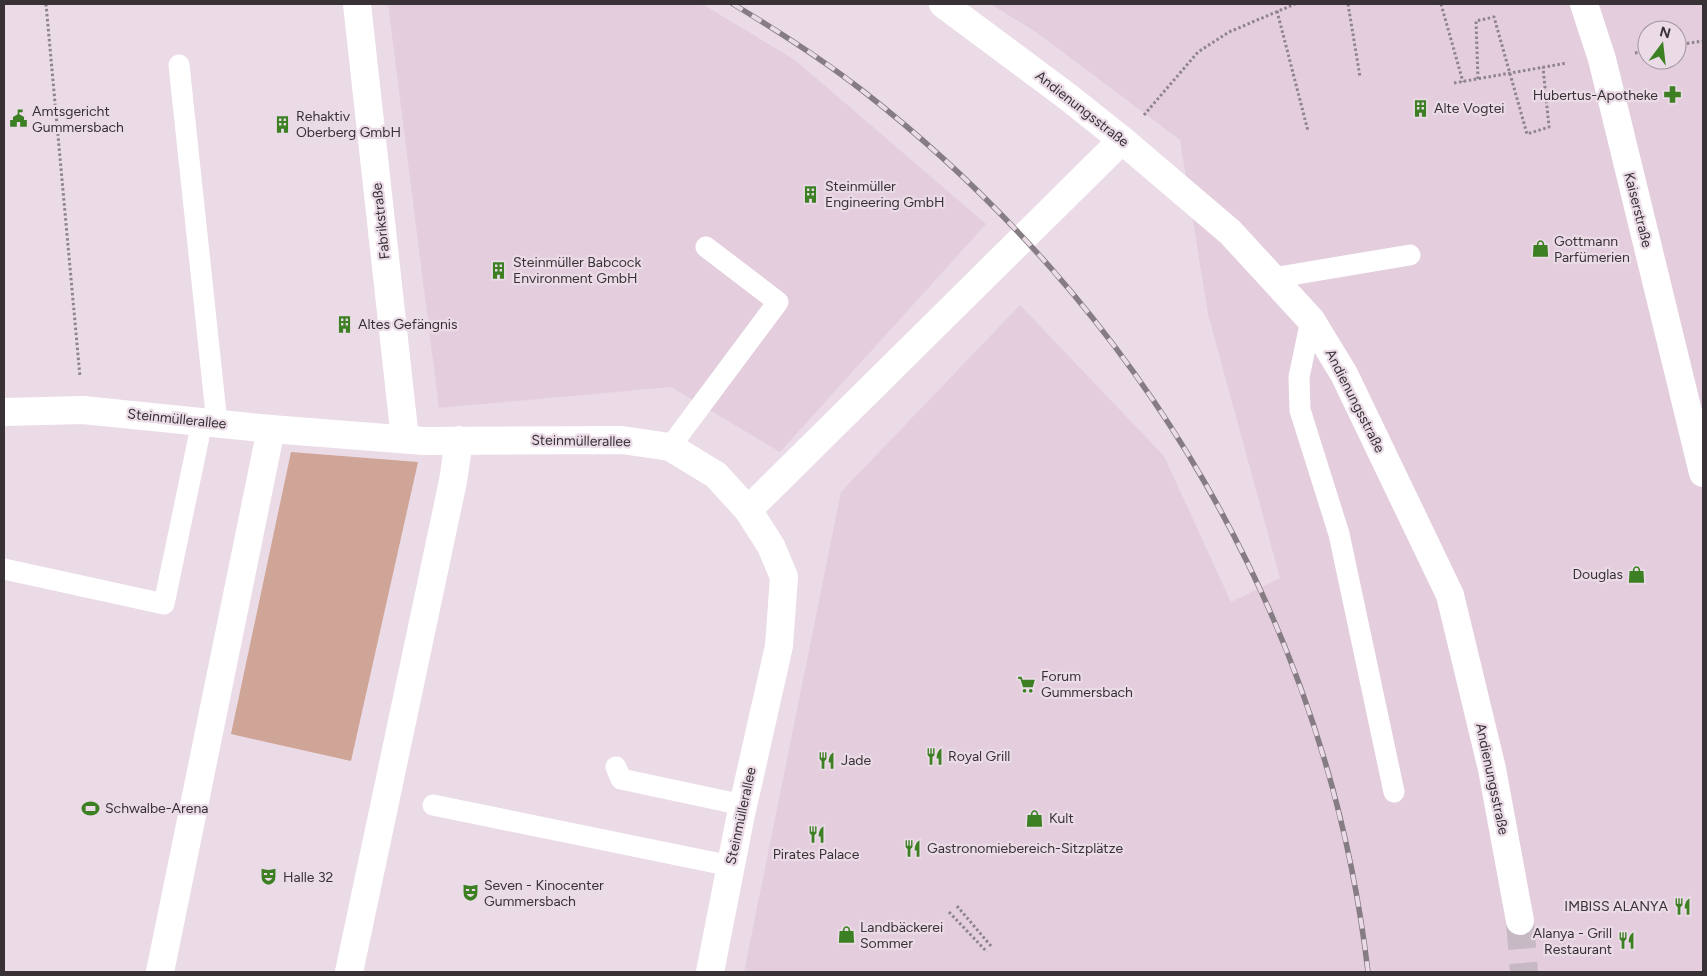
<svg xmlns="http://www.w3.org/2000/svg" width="1707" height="976" viewBox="0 0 1707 976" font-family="Figtree,sans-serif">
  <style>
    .built { fill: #e4cede; fill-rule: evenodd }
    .green { fill: #cfa597 }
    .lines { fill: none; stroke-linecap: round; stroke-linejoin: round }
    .street-tunnel { stroke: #c6b9c3; stroke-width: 28; stroke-dasharray: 28 14; stroke-linecap: butt }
    .path { stroke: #8e848b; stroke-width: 3; stroke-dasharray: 2.5 2.5; stroke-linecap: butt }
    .lane { stroke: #fff; stroke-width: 21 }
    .street { stroke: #fff; stroke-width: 28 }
    .rail-casing { stroke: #867c83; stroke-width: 5.5 }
    .rail { stroke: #eadbe6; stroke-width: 4; stroke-dasharray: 11; stroke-linecap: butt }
    .labels { text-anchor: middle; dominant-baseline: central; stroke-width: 4.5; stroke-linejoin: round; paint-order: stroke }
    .poi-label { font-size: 14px; fill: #383236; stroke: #eadbe6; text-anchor: start }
    .street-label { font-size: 14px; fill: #383236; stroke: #eadbe6 }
  </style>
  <rect width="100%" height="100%" fill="#eadbe6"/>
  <g class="built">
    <path d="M388,4H702L795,60L986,224L780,452L671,387L439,408Z"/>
    <path d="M990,4H1703V972H744L841,492L1020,305L1164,456L1231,602L1280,578L1208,314L1180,140L1036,32ZM1647,30H1677V60H1647Z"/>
  </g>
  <path class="green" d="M291,452L418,462L351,761L231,734Z"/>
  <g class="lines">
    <path class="street-tunnel" d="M1520,921L1524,972"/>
    <g class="path">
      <path d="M46,4L80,377"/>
      <path d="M1348,4L1360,77"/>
      <path d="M1441,4L1463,82"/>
      <path d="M1277,11L1308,131"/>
      <path d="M1677,45L1703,41"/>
      <path d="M1635,53L1647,51"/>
      <path d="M1478,79L1476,21L1494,17L1527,134L1549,127L1543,67"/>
      <path d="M1454,83L1567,63"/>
      <path d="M1144,115L1198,52L1229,32L1295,4"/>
      <path d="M957,906L991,946"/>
      <path d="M949,912L987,952"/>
    </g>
    <g class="lane">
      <path d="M179,65L217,423"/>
      <path d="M1273,278L1410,255"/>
      <path d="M1311,320L1299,377L1300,410L1339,534L1394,792"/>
      <path d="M670,447L778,302L706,247"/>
      <path d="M4,569L164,604L202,422"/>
      <path d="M616,767L621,779L743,805"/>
      <path d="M433,805L731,866"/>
    </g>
    <g class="street">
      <path d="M357,4L405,439"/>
      <path d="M943,4L1068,97L1122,140L1230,232L1311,320L1344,374L1450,595L1492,769L1520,921"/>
      <path d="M1584,4L1602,59L1703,473"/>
      <path d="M4,412L83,410L271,429L424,441L622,440L670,447L716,475L748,510L771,546L784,577L779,646L740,819L710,972"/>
      <path d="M748,510L1122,140"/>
      <path d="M160,972L271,429"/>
      <path d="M349,972L453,481L459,440"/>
    </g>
    <defs>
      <path id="rail" d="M733,4C778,31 822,59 863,91C1140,307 1327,622 1368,972"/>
    </defs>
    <use href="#rail" class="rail-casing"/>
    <use href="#rail" class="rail"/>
  </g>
  <defs>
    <symbol id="pharmacy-bare" viewBox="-9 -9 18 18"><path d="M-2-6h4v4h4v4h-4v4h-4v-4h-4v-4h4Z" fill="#3d8023" stroke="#eadbe6" stroke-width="2.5" paint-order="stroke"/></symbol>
    <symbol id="building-bare" viewBox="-9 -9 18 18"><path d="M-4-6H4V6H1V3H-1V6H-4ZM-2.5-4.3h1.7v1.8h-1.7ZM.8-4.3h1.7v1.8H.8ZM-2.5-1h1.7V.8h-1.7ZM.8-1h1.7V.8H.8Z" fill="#3d8023" stroke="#eadbe6" stroke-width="2.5" paint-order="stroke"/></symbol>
    <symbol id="civic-bare" viewBox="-9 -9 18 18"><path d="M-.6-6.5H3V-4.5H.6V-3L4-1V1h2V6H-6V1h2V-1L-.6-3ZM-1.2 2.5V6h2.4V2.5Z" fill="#3d8023" stroke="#eadbe6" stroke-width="2.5" paint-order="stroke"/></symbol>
    <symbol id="shop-bare" viewBox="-9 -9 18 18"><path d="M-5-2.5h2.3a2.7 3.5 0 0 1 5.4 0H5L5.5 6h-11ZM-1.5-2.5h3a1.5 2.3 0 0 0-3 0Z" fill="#3d8023" stroke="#eadbe6" stroke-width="2.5" paint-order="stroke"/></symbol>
    <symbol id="supermarket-bare" viewBox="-9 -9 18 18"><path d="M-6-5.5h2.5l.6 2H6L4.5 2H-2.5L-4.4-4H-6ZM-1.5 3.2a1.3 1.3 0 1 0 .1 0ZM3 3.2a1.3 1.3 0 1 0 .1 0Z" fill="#3d8023" stroke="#eadbe6" stroke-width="2.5" paint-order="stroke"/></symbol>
    <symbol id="restaurant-bare" viewBox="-9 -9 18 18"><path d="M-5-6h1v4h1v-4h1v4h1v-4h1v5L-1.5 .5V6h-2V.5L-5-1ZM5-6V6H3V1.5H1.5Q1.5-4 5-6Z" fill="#3d8023" stroke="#eadbe6" stroke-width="2.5" paint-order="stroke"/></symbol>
    <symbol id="stadium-bare" viewBox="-9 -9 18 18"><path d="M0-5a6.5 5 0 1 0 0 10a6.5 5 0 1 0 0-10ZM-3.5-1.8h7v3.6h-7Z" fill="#3d8023" stroke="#eadbe6" stroke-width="2.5" paint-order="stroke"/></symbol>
    <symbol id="theatre-bare" viewBox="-9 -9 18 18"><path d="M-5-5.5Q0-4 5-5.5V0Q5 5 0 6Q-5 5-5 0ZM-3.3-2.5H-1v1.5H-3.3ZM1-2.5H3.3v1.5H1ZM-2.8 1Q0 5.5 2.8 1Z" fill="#3d8023" stroke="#eadbe6" stroke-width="2.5" paint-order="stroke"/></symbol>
  </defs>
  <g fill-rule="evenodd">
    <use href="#pharmacy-bare" x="1660" y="82" width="25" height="25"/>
    <use href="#building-bare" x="1408" y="96" width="25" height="25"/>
    <use href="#civic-bare" x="6" y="106" width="25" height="25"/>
    <use href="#building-bare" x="270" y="112" width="25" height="25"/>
    <use href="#building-bare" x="798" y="182" width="25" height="25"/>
    <use href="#shop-bare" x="1528" y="236" width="25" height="25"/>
    <use href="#building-bare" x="486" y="258" width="25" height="25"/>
    <use href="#building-bare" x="332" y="312" width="25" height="25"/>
    <use href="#shop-bare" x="1624" y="562" width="25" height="25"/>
    <use href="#supermarket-bare" x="1014" y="672" width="25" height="25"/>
    <use href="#restaurant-bare" x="922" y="744" width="25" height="25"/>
    <use href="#restaurant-bare" x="814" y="748" width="25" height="25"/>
    <use href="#stadium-bare" x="78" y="796" width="25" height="25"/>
    <use href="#shop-bare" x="1022" y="806" width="25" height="25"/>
    <use href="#restaurant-bare" x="804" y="822" width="25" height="25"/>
    <use href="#restaurant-bare" x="900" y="836" width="25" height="25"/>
    <use href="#theatre-bare" x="256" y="864" width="25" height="25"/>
    <use href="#theatre-bare" x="458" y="880" width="25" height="25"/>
    <use href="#restaurant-bare" x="1670" y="894" width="25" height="25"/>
    <use href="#shop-bare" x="834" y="922" width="25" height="25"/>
    <use href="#restaurant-bare" x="1614" y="928" width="25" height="25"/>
  </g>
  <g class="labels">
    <g class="poi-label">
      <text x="1658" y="95" text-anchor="end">Hubertus-Apotheke</text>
      <text x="1434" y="108">Alte Vogtei</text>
      <text x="32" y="111">Amtsgericht<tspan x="32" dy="16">Gummersbach</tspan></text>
      <text x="296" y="116">Rehaktiv<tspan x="296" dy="16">Oberberg GmbH</tspan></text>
      <text x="825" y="186">Steinmüller<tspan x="825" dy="16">Engineering GmbH</tspan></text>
      <text x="1554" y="241">Gottmann<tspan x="1554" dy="16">Parfümerien</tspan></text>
      <text x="513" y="262">Steinmüller Babcock<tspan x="513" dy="16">Environment GmbH</tspan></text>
      <text x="358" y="324">Altes Gefängnis</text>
      <text x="1623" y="574" text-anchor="end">Douglas</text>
      <text x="1041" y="676">Forum<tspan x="1041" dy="16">Gummersbach</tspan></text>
      <text x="948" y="756">Royal Grill</text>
      <text x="841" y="760">Jade</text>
      <text x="105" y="808">Schwalbe-Arena</text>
      <text x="1049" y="818">Kult</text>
      <text x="927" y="848">Gastronomiebereich-Sitzplätze</text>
      <text x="816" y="854" text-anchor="middle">Pirates Palace</text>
      <text x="283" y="877">Halle 32</text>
      <text x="484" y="885">Seven - Kinocenter<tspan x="484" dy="16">Gummersbach</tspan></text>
      <text x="1668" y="906" text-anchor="end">IMBISS ALANYA</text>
      <text x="860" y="927">Landbäckerei<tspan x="860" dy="16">Sommer</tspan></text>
      <text x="1612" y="933" text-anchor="end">Alanya - Grill<tspan x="1612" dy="16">Restaurant</tspan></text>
    </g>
    <g class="street-label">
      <text transform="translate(1082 109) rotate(38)">Andienungsstraße</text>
      <text transform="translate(1638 210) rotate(76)">Kaiserstraße</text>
      <text transform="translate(381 221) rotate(-96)">Fabrikstraße</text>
      <text transform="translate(1355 401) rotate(63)">Andienungsstraße</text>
      <text transform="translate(177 419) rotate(6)">Steinmüllerallee</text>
      <text transform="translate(581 441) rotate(1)">Steinmüllerallee</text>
      <text transform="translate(1492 779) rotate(78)">Andienungsstraße</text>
      <text transform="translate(741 816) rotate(-78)">Steinmüllerallee</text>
    </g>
  </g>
  <rect width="1707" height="976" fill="none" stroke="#383236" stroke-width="10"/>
  <g transform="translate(1662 45) rotate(15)"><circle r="24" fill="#eadbe6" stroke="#a397a0"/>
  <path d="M0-4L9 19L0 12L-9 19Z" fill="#3d8023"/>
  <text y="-8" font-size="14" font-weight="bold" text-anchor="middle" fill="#383236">N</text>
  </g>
</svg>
